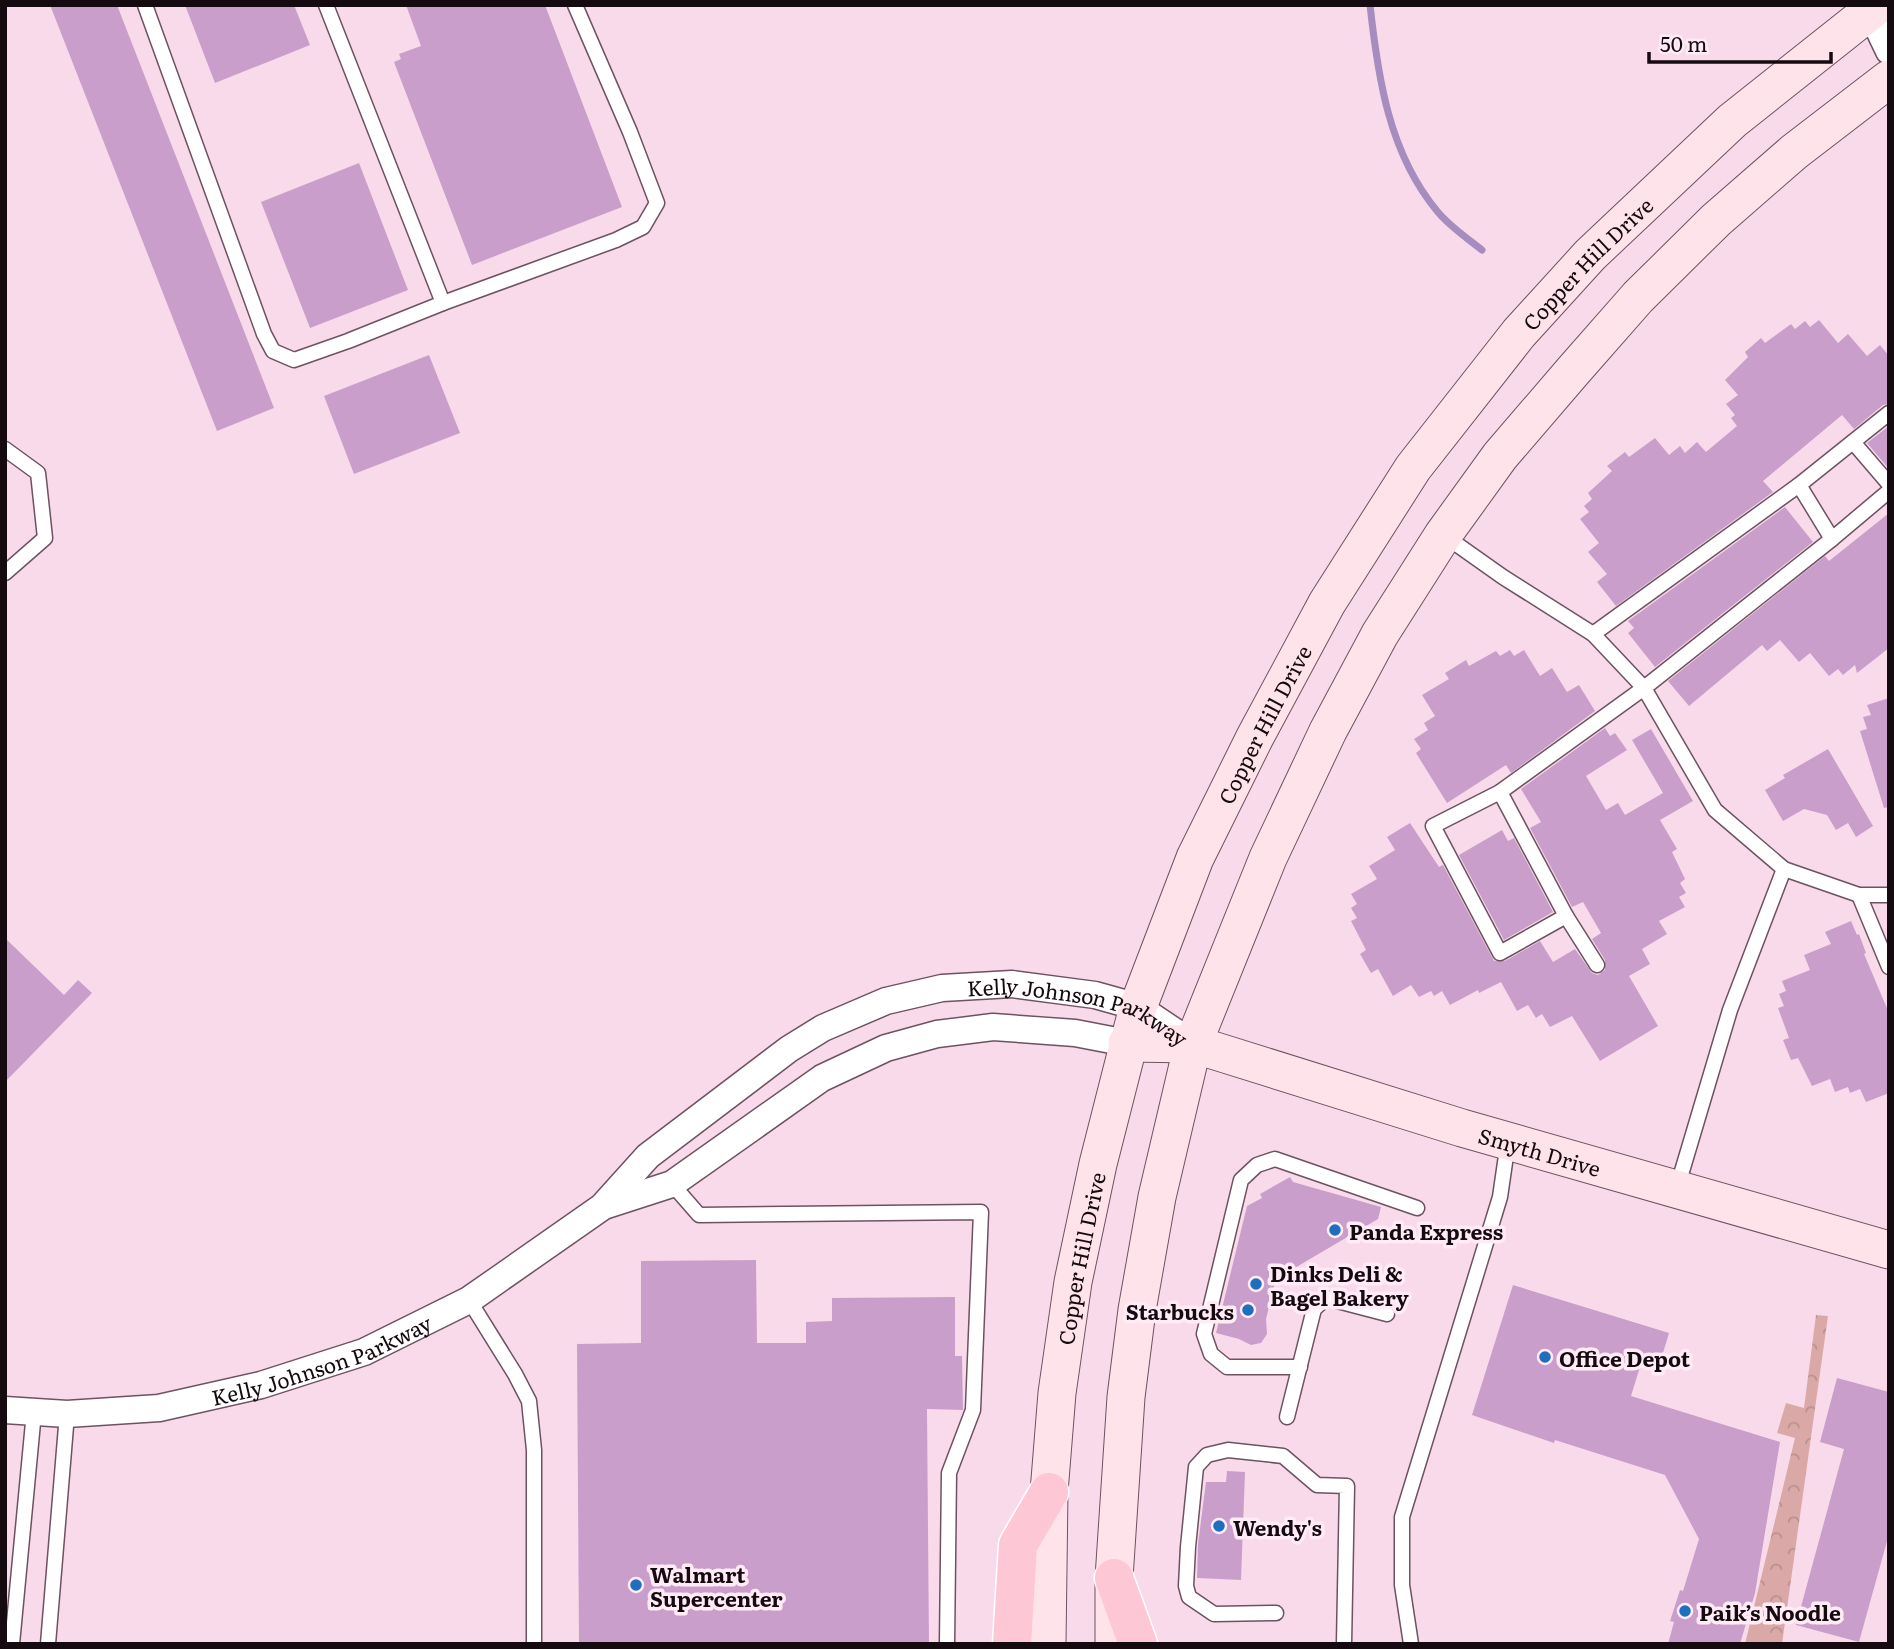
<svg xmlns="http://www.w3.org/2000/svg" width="1894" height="1649" viewBox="0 0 1894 1649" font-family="Literata,serif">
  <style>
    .forest { fill: url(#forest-crowns) }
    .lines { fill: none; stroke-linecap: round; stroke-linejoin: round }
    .stream { stroke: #a68cbf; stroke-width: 7 }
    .building { fill: #ca9ecb }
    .lane-casing { stroke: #6d5261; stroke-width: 17 }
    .street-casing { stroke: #6d5261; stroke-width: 29 }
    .secondary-casing { stroke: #6d5261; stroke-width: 39 }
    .primary-casing { stroke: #fff; stroke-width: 41 }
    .lane { stroke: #fff; stroke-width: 14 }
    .street { stroke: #fff; stroke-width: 26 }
    .secondary { stroke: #ffe3ea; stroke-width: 37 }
    .primary { stroke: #fec7d6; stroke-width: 38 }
    .poi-dot { fill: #1e70bf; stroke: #feebf5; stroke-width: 2.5 }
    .labels { text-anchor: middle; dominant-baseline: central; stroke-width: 7; stroke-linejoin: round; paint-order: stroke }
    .street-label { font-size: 21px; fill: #140a10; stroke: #feebf5 }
    .poi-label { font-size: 21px; font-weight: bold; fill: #140a10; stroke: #feebf5; text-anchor: start }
  </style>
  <defs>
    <pattern id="forest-crowns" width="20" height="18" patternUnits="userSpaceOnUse" patternTransform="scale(1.75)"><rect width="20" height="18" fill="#daa9a7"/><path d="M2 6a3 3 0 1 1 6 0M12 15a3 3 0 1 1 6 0" fill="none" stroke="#ba908f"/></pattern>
  </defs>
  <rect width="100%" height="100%" fill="#f9daeb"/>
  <path class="forest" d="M1816,1315L1828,1316L1782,1644H1745L1795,1438L1777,1433L1786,1403L1804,1408Z"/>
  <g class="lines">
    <path class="stream" d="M1370,5C1378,78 1389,153 1437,211C1449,226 1467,238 1482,250"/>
  </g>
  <g class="building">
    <path d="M50,5H117L274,408L217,431Z"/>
    <path d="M185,5H294L310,45L215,83Z"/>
    <path d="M406,5H545L622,207L472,265L394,62L401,59L399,54L421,46Z"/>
    <path d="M359,163L408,290L310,328L261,202Z"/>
    <path d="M1819,320L1838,343L1848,334L1867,356L1880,345L1889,356V404L1883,405L1854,429L1842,415L1763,481L1773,492L1616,606L1597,582L1607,574L1588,552L1599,543L1580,519L1589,512L1584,506L1592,499L1588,493L1612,471L1607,466L1625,452L1629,457L1655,438L1669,455L1680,446L1685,453L1697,442L1706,452L1737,426L1731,418L1735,415L1726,404L1738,395L1725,380L1748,357L1745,352L1761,338L1765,343L1791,324L1795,329L1805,321L1810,327Z"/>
    <path d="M429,355L460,433L354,474L324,396Z"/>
    <path d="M1889,426V469L1867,443Z"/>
    <path d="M1785,507L1813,542L1655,667L1628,633L1634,628L1628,621Z"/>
    <path d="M1889,513V648L1857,673L1855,665L1843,675L1838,669L1829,676L1810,653L1799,662L1780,640L1767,651L1762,645L1689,706L1668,681L1825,556L1829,561Z"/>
    <path d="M1510,650L1514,656L1524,650L1540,676L1552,668L1567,692L1579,685L1595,711L1511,773L1506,765L1447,803L1416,753L1421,749L1414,739L1428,730L1424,723L1435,716L1422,695L1449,679L1445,673L1466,660L1469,666L1496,651L1500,656Z"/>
    <path d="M1889,698V807L1884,808L1860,731L1867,729L1863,717L1871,715L1867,705Z"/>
    <path d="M1605,728L1610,736L1615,733L1627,750L1586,776L1606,810L1618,803L1625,815L1663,793L1632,740L1651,729L1693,801L1660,820L1677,849L1672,852L1685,879L1680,883L1686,893L1679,897L1685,907L1659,921L1667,934L1642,949L1650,964L1629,976L1658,1026L1600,1061L1572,1016L1550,1027L1542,1014L1536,1018L1528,1005L1517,1011L1501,982L1479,993L1478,990L1450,1005L1442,991L1434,996L1431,991L1419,997L1411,985L1393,996L1378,969L1371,973L1360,954L1366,950L1351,921L1357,918L1351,908L1357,904L1351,894L1377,879L1369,866L1395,850L1387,837L1410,823L1439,867L1443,865L1494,961H1505L1540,941L1553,962L1575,949L1592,973L1598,975L1605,970V960L1592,939L1601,933L1583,902L1572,907L1530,828L1541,822L1521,789Z"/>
    <path d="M1828,749L1873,826L1856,837L1848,823L1836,830L1827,815L1804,809L1783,821L1765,790L1785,778L1783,775Z"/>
    <path d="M1502,830L1508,841L1514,838L1553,912L1504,940L1459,855Z"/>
    <path d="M1851,921L1857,935L1859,934L1866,953L1864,954L1889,1013V1093L1866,1102L1860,1089L1850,1093L1848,1087L1835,1092L1830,1079L1812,1086L1798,1058L1791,1060L1783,1040L1789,1038L1778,1008L1784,1006L1779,994L1786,991L1782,981L1810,970L1804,955L1831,944L1825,932Z"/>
    <path d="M5,938L64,995L78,980L92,993L5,1082Z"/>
    <path d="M1290,1177L1293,1182L1381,1207L1378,1219L1276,1279L1266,1319L1267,1334L1261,1343L1251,1345L1239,1339L1216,1333L1247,1206L1262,1198L1260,1194Z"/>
    <path d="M756,1260L757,1343H806V1322L832,1321V1298L955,1297V1356H962L963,1410L927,1409L929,1644H579L577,1344L641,1343V1261Z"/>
    <path d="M1513,1285L1669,1333L1660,1363L1643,1357L1631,1396L1780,1442L1755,1593L1740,1644H1668L1674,1622L1670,1621L1680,1590L1683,1591L1699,1539L1665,1475L1555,1440L1554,1443L1472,1415Z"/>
    <path d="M1837,1378L1889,1392V1534L1859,1642L1796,1625L1844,1449L1820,1442Z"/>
    <path d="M1227,1471L1245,1472L1241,1580L1197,1578L1198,1544L1206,1482H1226Z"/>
  </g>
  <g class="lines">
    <defs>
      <g id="lane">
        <path d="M145,5L264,334L273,351L294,360L348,341L443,303L326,5"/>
        <path d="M443,303L616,240L643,227L657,203L630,132L575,5"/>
        <path d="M1853,442L1889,484"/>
        <path d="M5,449L38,473L45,538L5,573"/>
        <path d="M1799,485L1832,539"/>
        <path d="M1445,536L1503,577L1593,634L1644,688L1715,810L1784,869L1859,895H1889"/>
        <path d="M1593,634L1799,485L1889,413"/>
        <path d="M1500,792L1566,916L1597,965"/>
        <path d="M1859,895L1889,967"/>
        <path d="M1566,916L1500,953L1433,826L1500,792L1644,688L1832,539L1889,491"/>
        <path d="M672,1184L699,1215L981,1212L973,1410L949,1473L947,1644"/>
        <path d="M1677,1188L1730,1010L1784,869"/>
        <path d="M469,1300L515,1374L529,1401L534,1450V1644"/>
        <path d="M1300,1367H1227L1211,1354L1204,1334L1241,1180L1257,1165L1275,1159L1417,1208"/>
        <path d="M1287,1417L1314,1309L1326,1298L1387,1314"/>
        <path d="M1276,1613L1214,1614L1189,1597L1186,1586L1188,1547L1196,1467L1207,1455L1228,1450L1283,1456L1317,1485L1347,1486L1344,1644"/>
        <path d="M12,1644L34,1412"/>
        <path d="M48,1644L67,1414"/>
        <path d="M1411,1644L1402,1585V1517L1500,1197L1508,1142"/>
      </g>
      <g id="street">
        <path d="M1867,5L1889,51"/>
        <path d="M604,1206L672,1184L822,1078L886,1048L937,1034L993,1027L1075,1033L1127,1043"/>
        <path id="s1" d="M5,1410L67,1414L159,1408L261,1385L364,1352L469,1300L602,1207L648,1156L789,1049L823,1028L886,1001L942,988L1012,984L1095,995L1138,1007L1193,1044"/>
      </g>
      <g id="secondary">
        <path id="s2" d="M1127,1043L1193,1044L1462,1128L1889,1250"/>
        <path id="s3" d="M1047,1644L1049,1492L1057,1393L1073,1282L1098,1164L1138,1007L1195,858L1255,737L1327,603L1413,468L1519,333L1590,255L1732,121L1878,5"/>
        <path d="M1114,1644V1578L1126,1397L1137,1310L1157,1197L1193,1044L1268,858L1328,731L1380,634L1443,535L1500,456L1573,371L1638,297L1716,220L1794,152L1889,79"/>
      </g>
      <g id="primary">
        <path d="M1114,1578L1138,1644"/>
        <path d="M1012,1644L1018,1545L1049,1492"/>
      </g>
    </defs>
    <use href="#lane" class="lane-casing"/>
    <use href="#street" class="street-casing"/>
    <use href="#secondary" class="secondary-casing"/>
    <use href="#primary" class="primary-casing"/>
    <use href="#lane" class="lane"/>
    <use href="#street" class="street"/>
    <use href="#secondary" class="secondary"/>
    <use href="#primary" class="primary"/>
  </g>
  <g class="poi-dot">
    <circle cx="1335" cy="1230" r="7"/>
    <circle cx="1256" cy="1284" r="7"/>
    <circle cx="1248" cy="1310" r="7"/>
    <circle cx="1545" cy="1357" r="7"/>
    <circle cx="1219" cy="1526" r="7"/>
    <circle cx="636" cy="1585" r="7"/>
    <circle cx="1685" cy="1611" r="7"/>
  </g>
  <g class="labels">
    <g class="street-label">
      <text stroke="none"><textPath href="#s3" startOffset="1522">Copper Hill Drive</textPath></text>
      <text stroke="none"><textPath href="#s3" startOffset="956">Copper Hill Drive</textPath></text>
      <text stroke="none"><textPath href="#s1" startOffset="1199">Kelly Johnson Parkway</textPath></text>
      <text stroke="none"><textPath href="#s2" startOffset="429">Smyth Drive</textPath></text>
      <text stroke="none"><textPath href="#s3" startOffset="388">Copper Hill Drive</textPath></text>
      <text stroke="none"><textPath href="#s1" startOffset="324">Kelly Johnson Parkway</textPath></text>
    </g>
    <g class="poi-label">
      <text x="1349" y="1230">Panda Express</text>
      <text x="1270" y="1272">Dinks Deli &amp;<tspan x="1270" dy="24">Bagel Bakery</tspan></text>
      <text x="1234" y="1310" text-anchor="end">Starbucks</text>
      <text x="1559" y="1357">Office Depot</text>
      <text x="1233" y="1526">Wendy's</text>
      <text x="650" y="1573">Walmart<tspan x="650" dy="24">Supercenter</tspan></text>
      <text x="1699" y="1611">Paik’s Noodle</text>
    </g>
  </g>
  <rect width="1894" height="1649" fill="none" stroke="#140a10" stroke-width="14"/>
  <path d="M1649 52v10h182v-10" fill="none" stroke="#140a10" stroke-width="3.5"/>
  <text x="1660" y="52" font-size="21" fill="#140a10" stroke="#feebf5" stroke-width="5" paint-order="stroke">50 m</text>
</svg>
